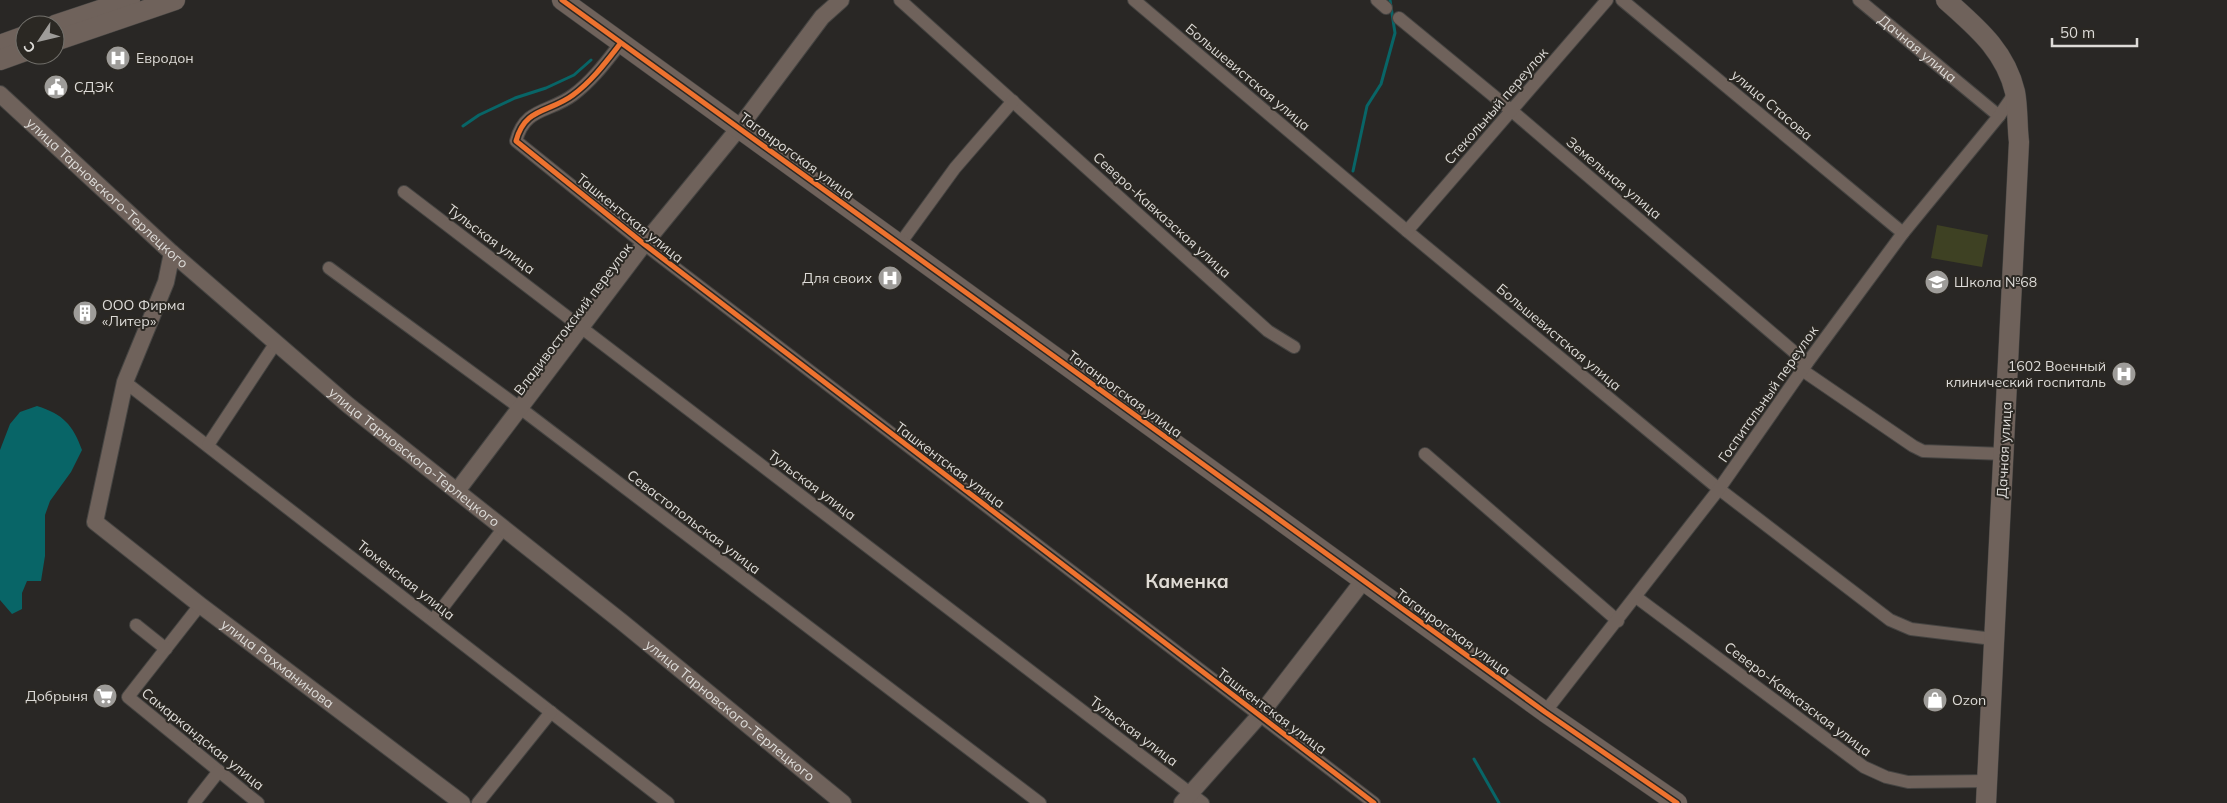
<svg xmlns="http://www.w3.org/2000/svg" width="2227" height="803" viewBox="0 0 2227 803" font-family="Mulish,sans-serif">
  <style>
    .green { fill: #3e4123 }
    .water { fill: #086567 }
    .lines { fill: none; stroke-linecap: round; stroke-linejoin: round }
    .stream { stroke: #086567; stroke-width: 3 }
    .minor-casing { stroke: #454442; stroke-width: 14 }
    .tertiary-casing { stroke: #454442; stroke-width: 18 }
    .primary-casing { stroke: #454442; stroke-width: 21 }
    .minor { stroke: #6f625b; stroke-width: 12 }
    .tertiary { stroke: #6f625b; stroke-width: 16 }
    .primary { stroke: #6f625b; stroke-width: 20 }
    .cycleway-casing { stroke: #2b2823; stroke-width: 8 }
    .cycleway { stroke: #ef722f; stroke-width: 5 }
    .labels { text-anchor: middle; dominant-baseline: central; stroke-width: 4; stroke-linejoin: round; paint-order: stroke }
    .street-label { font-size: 14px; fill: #dddbd8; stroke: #2b2823 }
    .poi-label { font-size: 14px; fill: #dddbd8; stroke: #2b2823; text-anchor: start }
    .district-label { font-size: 19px; font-weight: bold; fill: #dfdbd4; stroke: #2b2823 }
  </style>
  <rect width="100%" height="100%" fill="#292725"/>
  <path class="green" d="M1937,225L1988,235L1982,267L1931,258Z"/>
  <path class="water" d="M37,406C63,414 73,425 82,450L71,472L50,501L45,515V556L41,581H27L22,593V609L12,614L0,600V450L10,424L20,412Z"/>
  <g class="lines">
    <g class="stream">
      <path d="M463,126L479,115L515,98L546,88L574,75L591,60"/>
      <path d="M1353,171L1367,106L1381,84L1395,33L1390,0"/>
      <path d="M1474,759L1499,803"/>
    </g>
    <defs>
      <g id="minor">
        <path d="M900,0L1268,331L1294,347"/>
        <path d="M1134,0L1407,231L1719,489L1890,620L1911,629L1993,639"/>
        <path d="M1377,0L1386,8"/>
        <path d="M1622,0L1903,233"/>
        <path id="s1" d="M1859,0L1999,116"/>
        <path d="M1399,18L1512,111L1807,363"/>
        <path d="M620,44C606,62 592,81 573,95C549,113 525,107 516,141L644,244L1374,803"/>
        <path d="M404,192L1203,803"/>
        <path d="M1407,231L1607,0"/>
        <path d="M899,245L955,168L1013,101"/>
        <path d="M329,268L520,408L1040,803"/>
        <path d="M1802,370L1913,446L1923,451L2004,454"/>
        <path d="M125,382L668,803"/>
        <path d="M208,445L275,344"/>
        <path d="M1425,454L1618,621"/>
        <path d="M1636,597L1864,767L1886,777L1908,782L1988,781"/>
        <path d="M200,605L128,697L258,803"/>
        <path d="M433,620L503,529"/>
        <path d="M136,625L166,649"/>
        <path d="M1545,712L1719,489L1807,363L1903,233L1999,116L2015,93"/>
        <path d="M194,803L219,771"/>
        <path d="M478,803L551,712"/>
      </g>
      <g id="tertiary">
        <path id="s2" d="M0,94L172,253L348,405L622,622L843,803"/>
        <path id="s3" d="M172,253L166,282L125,382L95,522L200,605L462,803"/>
        <path d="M457,491L644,244L739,128L822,17L841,0"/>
        <path d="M1182,803L1259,716L1363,581"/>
      </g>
      <g id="primary">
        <path d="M562,0L1545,712L1677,803"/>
        <path d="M1946,0C1976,27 2005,50 2015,92C2018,108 2017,126 2019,142L1986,803"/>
        <path d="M55,25L130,0"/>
        <path d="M55,41L175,0"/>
        <path d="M0,45L25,36"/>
        <path d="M0,60L25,51"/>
      </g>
    </defs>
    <use href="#minor" class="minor-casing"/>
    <use href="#tertiary" class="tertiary-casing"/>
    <use href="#primary" class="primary-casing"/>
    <use href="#minor" class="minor"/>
    <use href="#tertiary" class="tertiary"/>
    <use href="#primary" class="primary"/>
    <defs>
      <g id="cycleway">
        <path d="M562,0L1545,712L1677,803"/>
        <path d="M620,44C606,62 592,81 573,95C549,113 525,107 516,141L644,244L1374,803"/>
      </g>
    </defs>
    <use href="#cycleway" class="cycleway-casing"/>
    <use href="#cycleway" class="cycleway"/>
  </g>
  <defs>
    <symbol id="hospital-disc" viewBox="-11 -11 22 22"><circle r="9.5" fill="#9e9c99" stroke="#2b2823"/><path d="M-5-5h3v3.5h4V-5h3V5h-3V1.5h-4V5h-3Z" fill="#fff"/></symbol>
    <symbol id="civic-disc" viewBox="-11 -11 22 22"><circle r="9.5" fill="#9e9c99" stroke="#2b2823"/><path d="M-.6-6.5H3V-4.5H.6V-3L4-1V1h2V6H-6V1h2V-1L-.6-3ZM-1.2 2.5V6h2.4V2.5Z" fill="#fff"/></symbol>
    <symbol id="school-disc" viewBox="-11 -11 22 22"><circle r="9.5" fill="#9e9c99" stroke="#2b2823"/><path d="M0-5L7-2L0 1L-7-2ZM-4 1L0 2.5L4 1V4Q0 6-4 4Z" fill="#fff"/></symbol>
    <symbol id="building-disc" viewBox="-11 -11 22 22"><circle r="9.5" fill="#9e9c99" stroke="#2b2823"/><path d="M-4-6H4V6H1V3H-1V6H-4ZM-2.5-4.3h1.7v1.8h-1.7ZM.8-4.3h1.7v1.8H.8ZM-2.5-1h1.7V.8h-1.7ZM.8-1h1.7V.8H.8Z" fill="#fff"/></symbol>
    <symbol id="supermarket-disc" viewBox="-11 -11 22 22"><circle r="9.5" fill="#9e9c99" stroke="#2b2823"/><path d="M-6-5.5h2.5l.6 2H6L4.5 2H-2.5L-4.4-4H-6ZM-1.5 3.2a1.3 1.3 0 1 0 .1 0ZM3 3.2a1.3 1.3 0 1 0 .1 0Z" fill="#fff"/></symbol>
    <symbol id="shop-disc" viewBox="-11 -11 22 22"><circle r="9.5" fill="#9e9c99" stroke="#2b2823"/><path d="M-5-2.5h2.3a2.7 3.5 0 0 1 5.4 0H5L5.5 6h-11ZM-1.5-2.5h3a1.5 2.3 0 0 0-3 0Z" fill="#fff"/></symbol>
  </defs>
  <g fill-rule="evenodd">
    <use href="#hospital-disc" x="104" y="44" width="28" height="28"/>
    <use href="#civic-disc" x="42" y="73" width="28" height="28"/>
    <use href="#hospital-disc" x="876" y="264" width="28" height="28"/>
    <use href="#school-disc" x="1923" y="268" width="28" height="28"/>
    <use href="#building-disc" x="71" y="299" width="28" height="28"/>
    <use href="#hospital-disc" x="2110" y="360" width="28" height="28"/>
    <use href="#supermarket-disc" x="91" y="682" width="28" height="28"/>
    <use href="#shop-disc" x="1921" y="686" width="28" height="28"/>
  </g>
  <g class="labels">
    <g class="street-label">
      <text stroke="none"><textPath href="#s1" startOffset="76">Дачная улица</textPath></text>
      <text transform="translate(1248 77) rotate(40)">Большевистская улица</text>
      <text transform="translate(1772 105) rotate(40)">улица Стасова</text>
      <text transform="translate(1496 106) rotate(-49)">Стекольный переулок</text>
      <text transform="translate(797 156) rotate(36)">Таганрогская улица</text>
      <text transform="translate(1614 178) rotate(40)">Земельная улица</text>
      <text stroke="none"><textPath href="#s2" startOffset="146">улица Тарновского-Терлецкого</textPath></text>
      <text transform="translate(1162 215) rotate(42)">Северо-Кавказская улица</text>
      <text transform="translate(630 218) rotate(39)">Ташкентская улица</text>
      <text transform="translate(491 239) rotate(37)">Тульская улица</text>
      <text transform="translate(573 319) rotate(-53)">Владивостокский переулок</text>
      <text transform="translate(1559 337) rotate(40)">Большевистская улица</text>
      <text transform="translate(1125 394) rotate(36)">Таганрогская улица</text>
      <text transform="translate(1768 394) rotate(-55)">Госпитальный переулок</text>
      <text transform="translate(2004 450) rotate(-87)">Дачная улица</text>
      <text stroke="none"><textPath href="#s2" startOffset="551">улица Тарновского-Терлецкого</textPath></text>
      <text transform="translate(950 465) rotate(37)">Ташкентская улица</text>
      <text transform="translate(812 485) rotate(37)">Тульская улица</text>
      <text transform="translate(694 522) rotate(37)">Севастопольская улица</text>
      <text transform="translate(406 580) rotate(38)">Тюменская улица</text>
      <text transform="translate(1453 632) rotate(36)">Таганрогская улица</text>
      <text stroke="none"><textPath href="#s3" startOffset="512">улица Рахманинова</textPath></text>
      <text transform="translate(1798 699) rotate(37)">Северо-Кавказская улица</text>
      <text stroke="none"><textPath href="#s2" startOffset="956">улица Тарновского-Терлецкого</textPath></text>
      <text transform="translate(1272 711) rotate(37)">Ташкентская улица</text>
      <text transform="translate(1134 731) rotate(37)">Тульская улица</text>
      <text transform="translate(203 739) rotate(39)">Самаркандская улица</text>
    </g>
    <g class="poi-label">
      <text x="136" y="58">Евродон</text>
      <text x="74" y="87">СДЭК</text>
      <text x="872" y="278" text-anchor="end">Для своих</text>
      <text x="1954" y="282">Школа №68</text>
      <text x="102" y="305">ООО Фирма<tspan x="102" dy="16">«Литер»</tspan></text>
      <text x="2106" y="366" text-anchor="end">1602 Военный<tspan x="2106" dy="16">клинический госпиталь</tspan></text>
      <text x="88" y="696" text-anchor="end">Добрыня</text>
      <text x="1952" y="700">Ozon</text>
    </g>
    <g class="district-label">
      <text x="1187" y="581">Каменка</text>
    </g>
  </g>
  <g transform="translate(40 40) rotate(235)"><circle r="24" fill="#2b2823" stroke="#72706b"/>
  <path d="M0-4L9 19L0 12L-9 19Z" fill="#9e9c99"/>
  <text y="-8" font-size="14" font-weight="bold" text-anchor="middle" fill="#dddbd8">С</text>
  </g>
  <path d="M2052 38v8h85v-8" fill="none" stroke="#dddbd8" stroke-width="2.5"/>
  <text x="2060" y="38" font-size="15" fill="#dddbd8" stroke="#2b2823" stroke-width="4" paint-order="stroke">50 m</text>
</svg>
